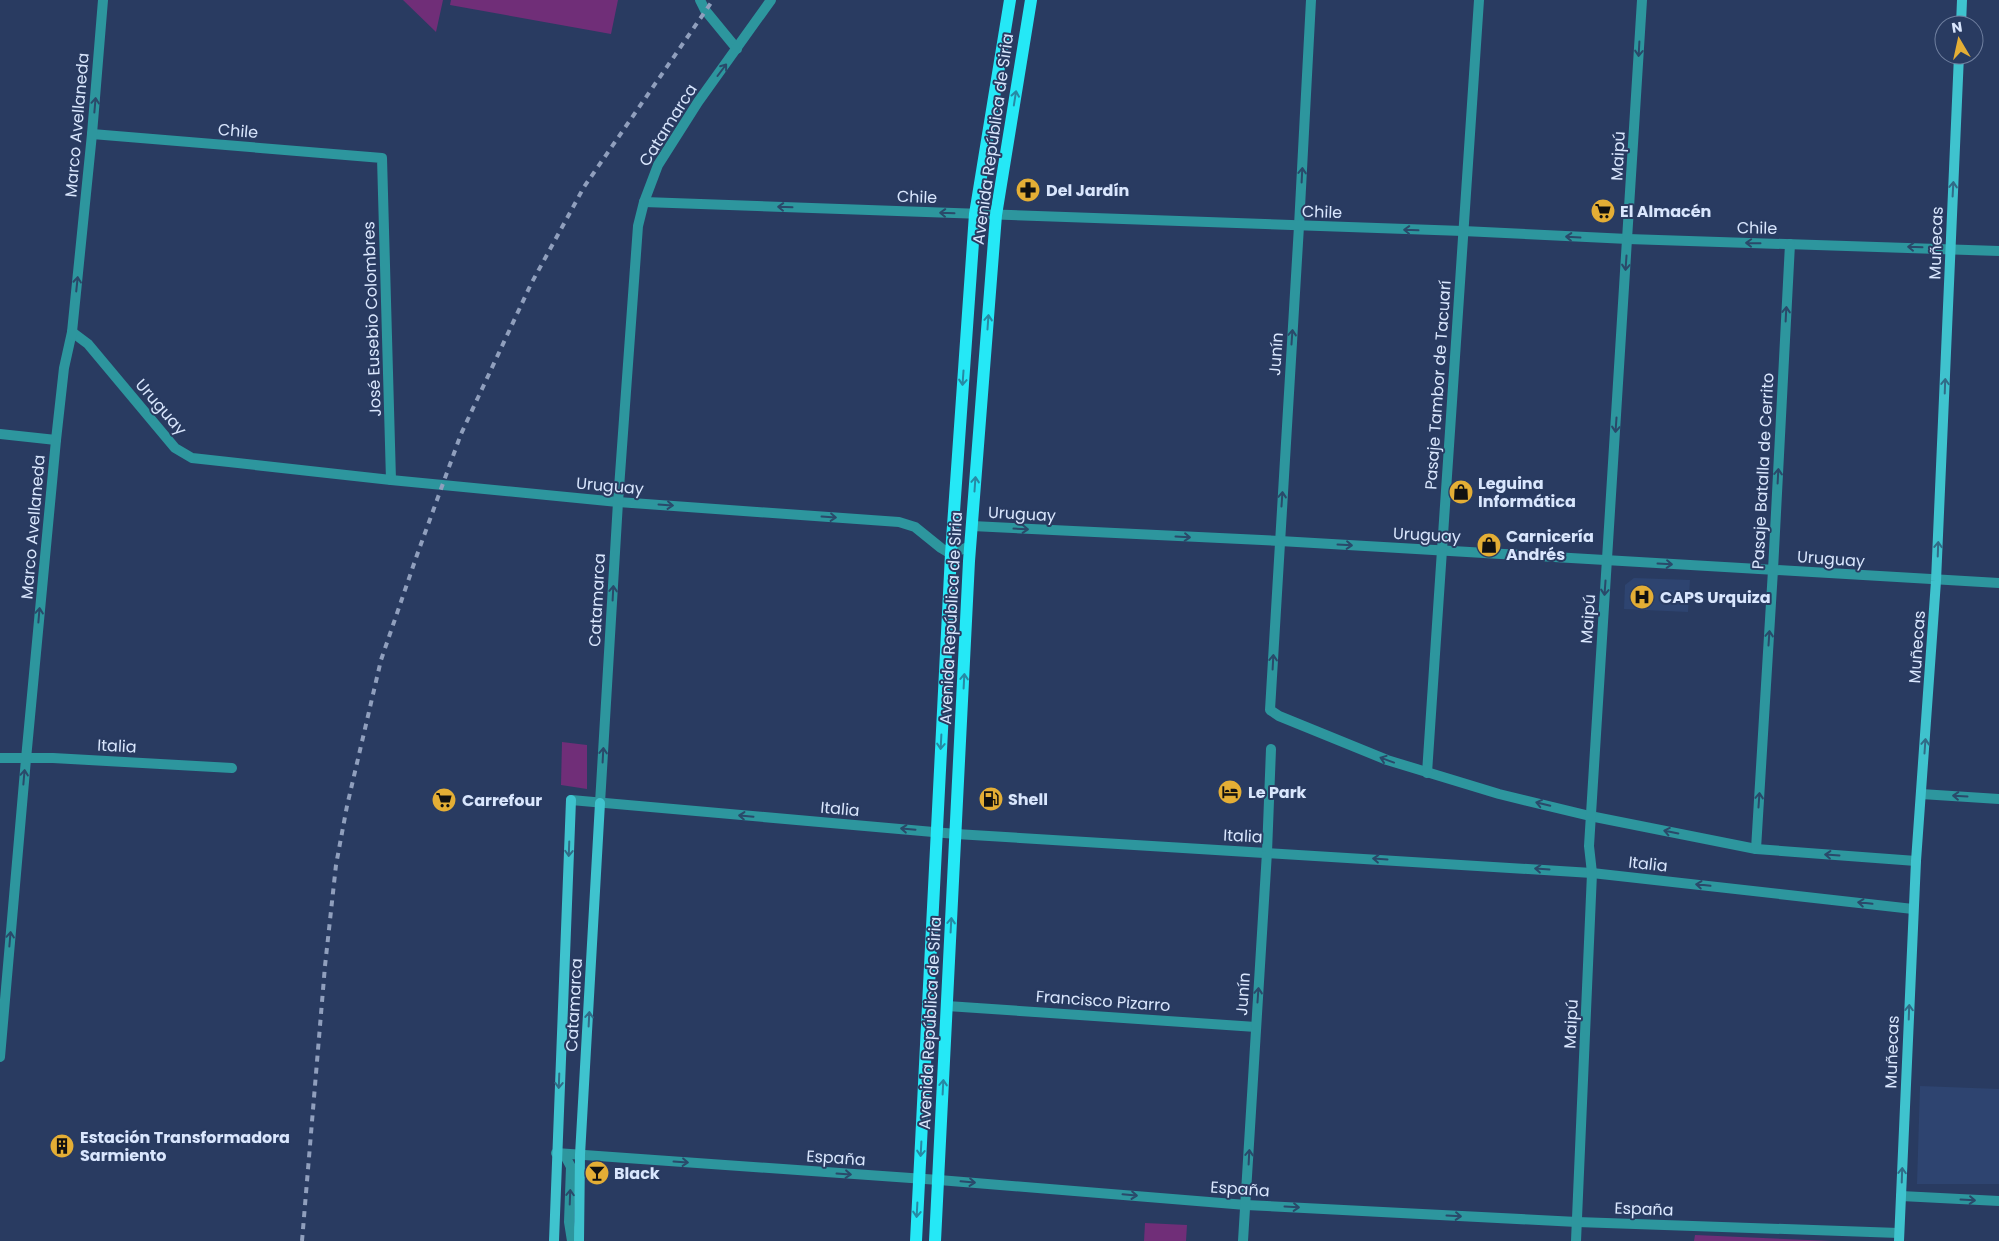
<svg xmlns="http://www.w3.org/2000/svg" width="1999" height="1241" viewBox="0 0 1999 1241" font-family="Poppins,sans-serif">
  <style>
    .built { fill: #2e4470 }
    .green { fill: #702e78 }
    .lines { fill: none; stroke-linecap: round; stroke-linejoin: round }
    .street { stroke: #2d969e; stroke-width: 10 }
    .secondary { stroke: #3fc3ce; stroke-width: 10 }
    .primary { stroke: #25e8f6; stroke-width: 12 }
    .rail { stroke: #909fbd; stroke-width: 4; stroke-dasharray: 6 6; stroke-linecap: butt }
    .oneway { stroke: #2a496a }
    .oneway2 { stroke: #2789a4 }
    .oneway3 { stroke: #316b87 }
    .labels { text-anchor: middle; dominant-baseline: central; stroke-width: 4; stroke-linejoin: round; paint-order: stroke }
    .street-label { font-size: 16px; fill: #d9e6fd; stroke: #293b61 }
    .poi-label { font-size: 16px; font-weight: bold; fill: #d9e6fd; stroke: #293b61; text-anchor: start }
  </style>
  <rect width="100%" height="100%" fill="#293b61"/>
  <g class="built">
    <path d="M1634,578L1690,580L1688,612L1624,609L1625,585Z"/>
    <path d="M1920,1086L1999,1089V1184H1917Z"/>
  </g>
  <g class="green">
    <path d="M403,0H443L436,32Z"/>
    <path d="M451,0H618L611,34L450,5Z"/>
    <path d="M562,742L587,745V789L561,785Z"/>
    <path d="M1145,1223L1187,1225L1186,1241H1144Z"/>
    <path d="M1695,1235L1832,1241H1694Z"/>
  </g>
  <g class="lines">
    <g class="street">
      <path d="M700,0L705,10L737,49"/>
      <path d="M1311,0L1299,226L1270,710L1279,716L1387,760L1499,794L1590,816L1756,849L1916,861"/>
      <path d="M92,134L382,158L391,480"/>
      <path d="M644,202L1463,231L1628,239L1999,251"/>
      <path d="M72,332L88,344L175,448L192,458L391,480L618,502L899,522L915,527L941,548L951,554L970,546"/>
      <path d="M0,434L56,440"/>
      <path d="M972,526L1280,541L1999,583"/>
      <path d="M0,758H53L232,768"/>
      <path d="M1427,773L1479,0"/>
      <path d="M1921,794L1999,799"/>
      <path d="M571,800L956,834L1592,873L1913,909"/>
      <path d="M600,803L618,502L638,226L644,202L658,165L698,102L771,0"/>
      <path d="M1756,849L1773,570L1790,244"/>
      <path d="M947,1006L1256,1027"/>
      <path d="M0,1057L26,759L56,440L64,368L72,332L92,134L103,0"/>
      <path d="M556,1153L939,1180L1246,1205L1577,1222L1899,1233"/>
      <path d="M564,1154L571,1167L569,1222L572,1241"/>
      <path d="M1901,1196L1999,1201"/>
      <path d="M1243,1241L1267,852L1271,749"/>
      <path d="M1576,1241L1592,873L1589,846L1642,0"/>
    </g>
    <g class="secondary">
      <path d="M1961,25L1962,0"/>
      <path d="M554,1241L571,800"/>
      <path d="M579,1241L580,1155L600,803"/>
      <path d="M1899,1241L1916,861L1936,581L1959,55"/>
    </g>
    <g class="primary">
      <path d="M916,1241L951,554L975,214L1010,0"/>
      <path d="M935,1241L969,561L996,215L1031,0"/>
    </g>
    <path class="rail" d="M302,1241L325,966L336,865L347,806L381,660L417,555L461,434L531,284L584,187L713,0"/>
  </g>
  <defs><path id="oneway-shaft" d="M-6 0H5M1.5-3L5.5 0L1.5 3" fill="none" stroke-width="1.6" stroke-linecap="round" stroke-linejoin="round" transform="scale(1.25)"/></defs>
  <g class="oneway">
    <use href="#oneway-shaft" transform="translate(1639 49) rotate(93)"/>
    <use href="#oneway-shaft" transform="translate(722 70) rotate(-53)"/>
    <use href="#oneway-shaft" transform="translate(95 105) rotate(-85)"/>
    <use href="#oneway-shaft" transform="translate(1302 175) rotate(-87)"/>
    <use href="#oneway-shaft" transform="translate(785 207) rotate(-178)"/>
    <use href="#oneway-shaft" transform="translate(947 213) rotate(-178)"/>
    <use href="#oneway-shaft" transform="translate(1411 230) rotate(-178)"/>
    <use href="#oneway-shaft" transform="translate(1573 237) rotate(-177)"/>
    <use href="#oneway-shaft" transform="translate(1753 243) rotate(-179)"/>
    <use href="#oneway-shaft" transform="translate(1915 247) rotate(-178)"/>
    <use href="#oneway-shaft" transform="translate(1626 263) rotate(94)"/>
    <use href="#oneway-shaft" transform="translate(77 284) rotate(-84)"/>
    <use href="#oneway-shaft" transform="translate(1786 314) rotate(-87)"/>
    <use href="#oneway-shaft" transform="translate(1292 337) rotate(-86)"/>
    <use href="#oneway-shaft" transform="translate(1616 425) rotate(94)"/>
    <use href="#oneway-shaft" transform="translate(1778 476) rotate(-87)"/>
    <use href="#oneway-shaft" transform="translate(1282 499) rotate(-86)"/>
    <use href="#oneway-shaft" transform="translate(666 505) rotate(4)"/>
    <use href="#oneway-shaft" transform="translate(829 517) rotate(4)"/>
    <use href="#oneway-shaft" transform="translate(1021 529) rotate(3)"/>
    <use href="#oneway-shaft" transform="translate(1183 537) rotate(3)"/>
    <use href="#oneway-shaft" transform="translate(1345 545) rotate(3)"/>
    <use href="#oneway-shaft" transform="translate(1665 564) rotate(3)"/>
    <use href="#oneway-shaft" transform="translate(1605 588) rotate(94)"/>
    <use href="#oneway-shaft" transform="translate(613 593) rotate(-87)"/>
    <use href="#oneway-shaft" transform="translate(39 615) rotate(-85)"/>
    <use href="#oneway-shaft" transform="translate(1769 638) rotate(-86)"/>
    <use href="#oneway-shaft" transform="translate(1273 662) rotate(-87)"/>
    <use href="#oneway-shaft" transform="translate(603 755) rotate(-87)"/>
    <use href="#oneway-shaft" transform="translate(1387 760) rotate(-160)"/>
    <use href="#oneway-shaft" transform="translate(24 777) rotate(-85)"/>
    <use href="#oneway-shaft" transform="translate(1960 796) rotate(-177)"/>
    <use href="#oneway-shaft" transform="translate(1759 800) rotate(-86)"/>
    <use href="#oneway-shaft" transform="translate(1543 804) rotate(-166)"/>
    <use href="#oneway-shaft" transform="translate(746 816) rotate(-175)"/>
    <use href="#oneway-shaft" transform="translate(908 829) rotate(-175)"/>
    <use href="#oneway-shaft" transform="translate(1671 832) rotate(-169)"/>
    <use href="#oneway-shaft" transform="translate(1832 855) rotate(-176)"/>
    <use href="#oneway-shaft" transform="translate(1380 859) rotate(-176)"/>
    <use href="#oneway-shaft" transform="translate(1542 869) rotate(-176)"/>
    <use href="#oneway-shaft" transform="translate(1703 885) rotate(-174)"/>
    <use href="#oneway-shaft" transform="translate(1865 903) rotate(-174)"/>
    <use href="#oneway-shaft" transform="translate(10 939) rotate(-85)"/>
    <use href="#oneway-shaft" transform="translate(1258 995) rotate(-86)"/>
    <use href="#oneway-shaft" transform="translate(1249 1157) rotate(-87)"/>
    <use href="#oneway-shaft" transform="translate(681 1162) rotate(4)"/>
    <use href="#oneway-shaft" transform="translate(844 1174) rotate(4)"/>
    <use href="#oneway-shaft" transform="translate(968 1182) rotate(5)"/>
    <use href="#oneway-shaft" transform="translate(1130 1195) rotate(5)"/>
    <use href="#oneway-shaft" transform="translate(570 1197) rotate(-88)"/>
    <use href="#oneway-shaft" transform="translate(1968 1200) rotate(3)"/>
    <use href="#oneway-shaft" transform="translate(1292 1207) rotate(3)"/>
    <use href="#oneway-shaft" transform="translate(1454 1216) rotate(3)"/>
  </g>
  <g class="oneway2">
    <use href="#oneway-shaft" transform="translate(1015 98) rotate(-81)"/>
    <use href="#oneway-shaft" transform="translate(988 322) rotate(-86)"/>
    <use href="#oneway-shaft" transform="translate(963 378) rotate(94)"/>
    <use href="#oneway-shaft" transform="translate(975 484) rotate(-86)"/>
    <use href="#oneway-shaft" transform="translate(964 681) rotate(-87)"/>
    <use href="#oneway-shaft" transform="translate(941 742) rotate(93)"/>
    <use href="#oneway-shaft" transform="translate(951 925) rotate(-87)"/>
    <use href="#oneway-shaft" transform="translate(943 1087) rotate(-87)"/>
    <use href="#oneway-shaft" transform="translate(921 1149) rotate(93)"/>
    <use href="#oneway-shaft" transform="translate(917 1210) rotate(93)"/>
  </g>
  <g class="oneway3">
    <use href="#oneway-shaft" transform="translate(1953 189) rotate(-87)"/>
    <use href="#oneway-shaft" transform="translate(1945 386) rotate(-88)"/>
    <use href="#oneway-shaft" transform="translate(1938 549) rotate(-88)"/>
    <use href="#oneway-shaft" transform="translate(1925 746) rotate(-86)"/>
    <use href="#oneway-shaft" transform="translate(569 849) rotate(92)"/>
    <use href="#oneway-shaft" transform="translate(1909 1012) rotate(-88)"/>
    <use href="#oneway-shaft" transform="translate(589 1019) rotate(-87)"/>
    <use href="#oneway-shaft" transform="translate(559 1081) rotate(92)"/>
    <use href="#oneway-shaft" transform="translate(1902 1175) rotate(-88)"/>
  </g>
  <defs>
    <symbol id="pharmacy-disc" viewBox="-11 -11 22 22"><circle r="9.5" fill="#e4ae35" stroke="#293b61"/><path d="M-2-6h4v4h4v4h-4v4h-4v-4h-4v-4h4Z" fill="#111"/></symbol>
    <symbol id="supermarket-disc" viewBox="-11 -11 22 22"><circle r="9.5" fill="#e4ae35" stroke="#293b61"/><path d="M-6-5.5h2.5l.6 2H6L4.5 2H-2.5L-4.4-4H-6ZM-1.5 3.2a1.3 1.3 0 1 0 .1 0ZM3 3.2a1.3 1.3 0 1 0 .1 0Z" fill="#111"/></symbol>
    <symbol id="shop-disc" viewBox="-11 -11 22 22"><circle r="9.5" fill="#e4ae35" stroke="#293b61"/><path d="M-5-2.5h2.3a2.7 3.5 0 0 1 5.4 0H5L5.5 6h-11ZM-1.5-2.5h3a1.5 2.3 0 0 0-3 0Z" fill="#111"/></symbol>
    <symbol id="hospital-disc" viewBox="-11 -11 22 22"><circle r="9.5" fill="#e4ae35" stroke="#293b61"/><path d="M-5-5h3v3.5h4V-5h3V5h-3V1.5h-4V5h-3Z" fill="#111"/></symbol>
    <symbol id="hotel-disc" viewBox="-11 -11 22 22"><circle r="9.5" fill="#e4ae35" stroke="#293b61"/><path d="M-6-4.5h1.5V1H6V5H4.5V3h-9V5H-6ZM-4 0a1.8 1.8 0 1 1 3.6 0ZM.5 0V-2.5h3Q6-2.5 6 0Z" fill="#111"/></symbol>
    <symbol id="fuel-disc" viewBox="-11 -11 22 22"><circle r="9.5" fill="#e4ae35" stroke="#293b61"/><path d="M-5.5-6h7V0h2V4h1.3V-2.5L3-4.5l.8-.8L6-3V5H2.5V1h-1V6h-7ZM-4.2-4.7v3.2H.2V-4.7Z" fill="#111"/></symbol>
    <symbol id="building-disc" viewBox="-11 -11 22 22"><circle r="9.5" fill="#e4ae35" stroke="#293b61"/><path d="M-4-6H4V6H1V3H-1V6H-4ZM-2.5-4.3h1.7v1.8h-1.7ZM.8-4.3h1.7v1.8H.8ZM-2.5-1h1.7V.8h-1.7ZM.8-1h1.7V.8H.8Z" fill="#111"/></symbol>
    <symbol id="bar-disc" viewBox="-11 -11 22 22"><circle r="9.5" fill="#e4ae35" stroke="#293b61"/><path d="M-6-5H6L.8 .8V4.5H3.5V6h-7V4.5H-.8V.8Z" fill="#111"/></symbol>
  </defs>
  <g fill-rule="evenodd">
    <use href="#pharmacy-disc" x="1014" y="176" width="28" height="28"/>
    <use href="#supermarket-disc" x="1589" y="197" width="28" height="28"/>
    <use href="#shop-disc" x="1447" y="478" width="28" height="28"/>
    <use href="#shop-disc" x="1475" y="531" width="28" height="28"/>
    <use href="#hospital-disc" x="1628" y="583" width="28" height="28"/>
    <use href="#hotel-disc" x="1216" y="778" width="28" height="28"/>
    <use href="#fuel-disc" x="977" y="785" width="28" height="28"/>
    <use href="#supermarket-disc" x="430" y="786" width="28" height="28"/>
    <use href="#building-disc" x="48" y="1132" width="28" height="28"/>
    <use href="#bar-disc" x="583" y="1159" width="28" height="28"/>
  </g>
  <g class="labels">
    <g class="street-label">
      <text transform="translate(77 125) rotate(-85)">Marco Avellaneda</text>
      <text transform="translate(668 125) rotate(-58)">Catamarca</text>
      <text transform="translate(238 131) rotate(5)">Chile</text>
      <text transform="translate(993 139) rotate(-82)">Avenida República de Siria</text>
      <text transform="translate(1618 156) rotate(-87)">Maipú</text>
      <text transform="translate(917 197) rotate(2)">Chile</text>
      <text transform="translate(1322 212) rotate(2)">Chile</text>
      <text transform="translate(1757 228) rotate(1)">Chile</text>
      <text transform="translate(1936 243) rotate(-88)">Muñecas</text>
      <text transform="translate(372 319) rotate(-92)">José Eusebio Colombres</text>
      <text transform="translate(1276 354) rotate(-86)">Junín</text>
      <text transform="translate(1438 385) rotate(-86)">Pasaje Tambor de Tacuarí</text>
      <text transform="translate(161 407) rotate(49)">Uruguay</text>
      <text transform="translate(1763 471) rotate(-87)">Pasaje Batalla de Cerrito</text>
      <text transform="translate(610 486) rotate(5)">Uruguay</text>
      <text transform="translate(1022 514) rotate(3)">Uruguay</text>
      <text transform="translate(33 527) rotate(-85)">Marco Avellaneda</text>
      <text transform="translate(1427 535) rotate(3)">Uruguay</text>
      <text transform="translate(1831 559) rotate(4)">Uruguay</text>
      <text transform="translate(597 600) rotate(-87)">Catamarca</text>
      <text transform="translate(951 618) rotate(-87)">Avenida República de Siria</text>
      <text transform="translate(1588 619) rotate(-86)">Maipú</text>
      <text transform="translate(1917 647) rotate(-86)">Muñecas</text>
      <text transform="translate(117 746) rotate(3)">Italia</text>
      <text transform="translate(840 809) rotate(5)">Italia</text>
      <text transform="translate(1243 836) rotate(3)">Italia</text>
      <text transform="translate(1648 864) rotate(6)">Italia</text>
      <text transform="translate(1243 994) rotate(-86)">Junín</text>
      <text transform="translate(1103 1001) rotate(4)">Francisco Pizarro</text>
      <text transform="translate(574 1005) rotate(-87)">Catamarca</text>
      <text transform="translate(930 1023) rotate(-87)">Avenida República de Siria</text>
      <text transform="translate(1571 1024) rotate(-87)">Maipú</text>
      <text transform="translate(1892 1052) rotate(-88)">Muñecas</text>
      <text transform="translate(836 1158) rotate(4)">España</text>
      <text transform="translate(1240 1189) rotate(4)">España</text>
      <text transform="translate(1644 1209) rotate(2)">España</text>
    </g>
    <g class="poi-label">
      <text x="1046" y="190">Del Jardín</text>
      <text x="1620" y="211">El Almacén</text>
      <text x="1478" y="483">Leguina<tspan x="1478" dy="18">Informática</tspan></text>
      <text x="1506" y="536">Carnicería<tspan x="1506" dy="18">Andrés</tspan></text>
      <text x="1660" y="597">CAPS Urquiza</text>
      <text x="1248" y="792">Le Park</text>
      <text x="1008" y="799">Shell</text>
      <text x="462" y="800">Carrefour</text>
      <text x="80" y="1137">Estación Transformadora<tspan x="80" dy="18">Sarmiento</tspan></text>
      <text x="614" y="1173">Black</text>
    </g>
  </g>
  <g transform="translate(1959 40) rotate(351)"><circle r="24" fill="#293b61" stroke="#6f7f9f"/>
  <path d="M0-4L9 19L0 12L-9 19Z" fill="#e4ae35"/>
  <text y="-8" font-size="14" font-weight="bold" text-anchor="middle" fill="#d9e6fd">N</text>
  </g>
</svg>
